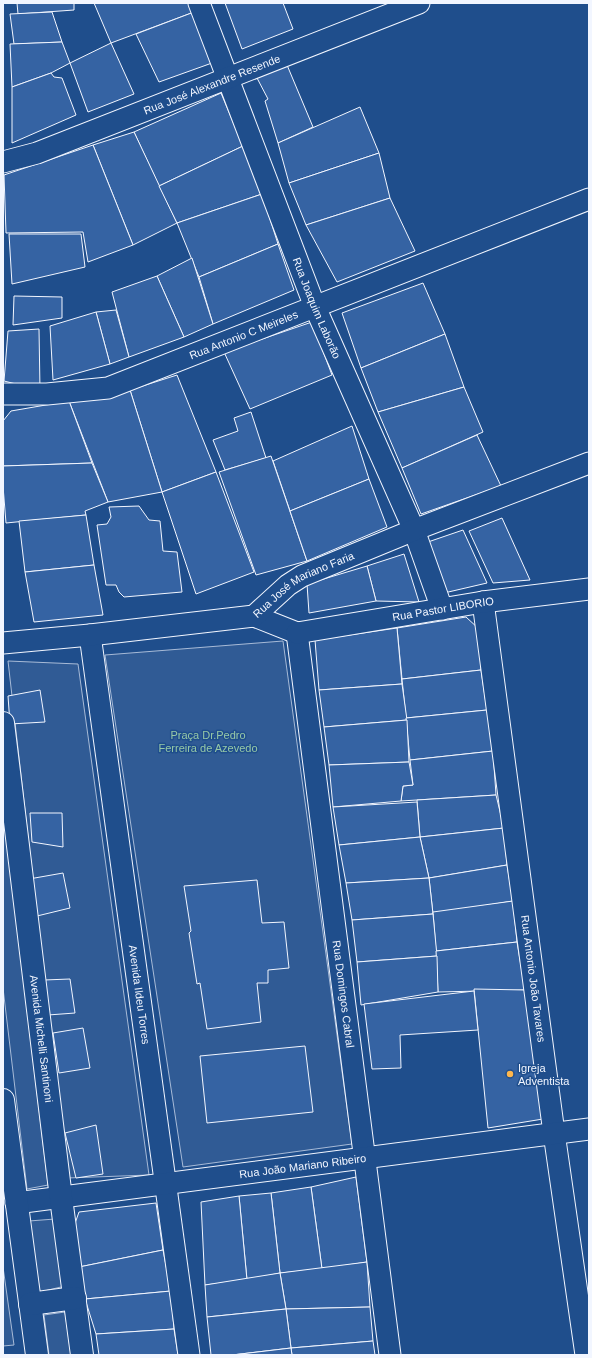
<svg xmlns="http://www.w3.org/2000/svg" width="592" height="1358" viewBox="0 0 592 1358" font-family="Arial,sans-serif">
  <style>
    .built { fill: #305b95; stroke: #a8bbd7 }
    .building { fill: #3563a3; stroke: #f2f6ff }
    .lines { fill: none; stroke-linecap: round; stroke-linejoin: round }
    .minor-casing { stroke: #f2f6ff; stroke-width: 23 }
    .tertiary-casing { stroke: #f2f6ff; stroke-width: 24 }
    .minor { stroke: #1f4e8c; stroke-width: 21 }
    .tertiary { stroke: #1f4e8c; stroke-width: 22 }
    .poi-dot { fill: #ffb74d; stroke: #1f4e8c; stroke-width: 1.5 }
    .labels { text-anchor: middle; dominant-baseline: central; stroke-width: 3; stroke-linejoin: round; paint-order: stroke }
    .street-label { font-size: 11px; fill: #f2f6ff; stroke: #1f4e8c }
    .park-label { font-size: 11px; fill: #97c8a6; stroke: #1f4e8c }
    .poi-label { font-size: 11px; fill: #f2f6ff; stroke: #1f4e8c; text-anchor: start }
  </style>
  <rect width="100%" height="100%" fill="#1f4e8c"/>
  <g class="built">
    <path d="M283,641L352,1144L183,1167L105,655Z"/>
    <path d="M8,661L78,664L149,1175L67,1178Z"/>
    <path d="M3,808L48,1185L27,1189L3,988Z"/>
    <path d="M55,1219L65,1286L40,1292L29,1221Z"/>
    <path d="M3,1267L14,1345L3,1346Z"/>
    <path d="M65,1312L71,1355H49L44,1315Z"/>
  </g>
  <g class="building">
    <path d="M17,3H74V10L18,14Z"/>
    <path d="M94,3H190L194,12L111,43Z"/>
    <path d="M225,3H283L293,29L242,49Z"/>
    <path d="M52,12L62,42L14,44L10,14Z"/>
    <path d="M194,12L212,63L159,82L136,34Z"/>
    <path d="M62,42L70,63L51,73L12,87L10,44Z"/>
    <path d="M111,43L134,94L88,112L70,63Z"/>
    <path d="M287,65L313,127L278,143L265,101L268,99L257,78Z"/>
    <path d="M51,73L54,77L62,78L76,115L12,143V87Z"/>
    <path d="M221,93L243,146L159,186L134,132Z"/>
    <path d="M360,107L379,153L289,183L278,143Z"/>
    <path d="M134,132L177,223L133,245L93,145Z"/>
    <path d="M93,145L133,245L88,262L83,232L6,233L4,175Z"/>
    <path d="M243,146L262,194L177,223L159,186Z"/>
    <path d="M379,153L390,198L306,225L289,183Z"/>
    <path d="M262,194L278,244L199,277L177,223Z"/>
    <path d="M390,198L415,251L337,282L306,225Z"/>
    <path d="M9,234H81L85,267L12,284Z"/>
    <path d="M278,244L294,290L213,324L199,277Z"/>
    <path d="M192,258L213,324L184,337L157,276Z"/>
    <path d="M157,276L184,337L129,357L112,292Z"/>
    <path d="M423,283L445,334L361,368L342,313Z"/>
    <path d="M14,296L62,297V318L13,325Z"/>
    <path d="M116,310L129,357L110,364L96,312Z"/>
    <path d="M96,312L110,364L53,380L50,326Z"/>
    <path d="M312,322L332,375L250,409L224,352Z"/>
    <path d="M39,329L40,390L4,381L8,331Z"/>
    <path d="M445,334L464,387L378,412L361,368Z"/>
    <path d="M177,375L216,472L162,492L130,390Z"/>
    <path d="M464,387L483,432L402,468L378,412Z"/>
    <path d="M130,390L162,492L108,502L69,401Z"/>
    <path d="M69,401L92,463L3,466V421L11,411Z"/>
    <path d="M251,412L266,458L225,470L213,440L238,431L234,418Z"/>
    <path d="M352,426L369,479L290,511L273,461Z"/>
    <path d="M477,435L501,486L421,514L402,468Z"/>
    <path d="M271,456L307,561L256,575L219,472Z"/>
    <path d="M92,463L108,502L85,511L86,515L6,523L3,486V466Z"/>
    <path d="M216,472L254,572L196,594L162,492Z"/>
    <path d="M369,479L387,527L307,561L290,511Z"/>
    <path d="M139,506L149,520L160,521L163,551L177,552L182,592L124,597L119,592L116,585H106L97,525L107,524L111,517L109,507Z"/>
    <path d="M86,515L94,565L25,572L19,521Z"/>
    <path d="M502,518L530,580L493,583L469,531Z"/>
    <path d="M463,530L487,583L444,593L425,543Z"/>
    <path d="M404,554L419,602L376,601L367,566Z"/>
    <path d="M94,565L103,615L34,622L25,572Z"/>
    <path d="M367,566L376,601L309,613L307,584Z"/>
    <path d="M466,617L479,629L481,670L402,679L397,628Z"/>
    <path d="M397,628L402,684L319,690L315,640Z"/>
    <path d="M481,670L487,710L406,718L402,679Z"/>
    <path d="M402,684L407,720L324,727L319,690Z"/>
    <path d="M40,690L45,722L10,724L8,696Z"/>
    <path d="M487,710L493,751L410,760L406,718Z"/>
    <path d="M407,720L409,762L329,765L324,727Z"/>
    <path d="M493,751L496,795L401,801L403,786L413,785L410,760Z"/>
    <path d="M409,762L413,785L403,786L401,801L333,807L329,765Z"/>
    <path d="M496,795L504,828L420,837L417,800Z"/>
    <path d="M417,802L420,837L339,845L333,807Z"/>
    <path d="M30,813H62L63,847L32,842Z"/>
    <path d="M504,828L507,865L429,878L420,837Z"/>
    <path d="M420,837L429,878L346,883L339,845Z"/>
    <path d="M507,865L513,901L433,914L429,878Z"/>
    <path d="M63,873L70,908L37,916L29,879Z"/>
    <path d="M429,878L433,914L352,920L346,883Z"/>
    <path d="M257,880L262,923L284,922L289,968L268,970V983H257L261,1022L207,1029L200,983L197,984L189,933L191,931L184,886Z"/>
    <path d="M513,901L517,942L436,951L433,912Z"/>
    <path d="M433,914L437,956L357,962L352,920Z"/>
    <path d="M517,942L525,990L438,992L436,951Z"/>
    <path d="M437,956L438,992L361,1005L357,962Z"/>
    <path d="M70,979L75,1013L48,1015L44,980Z"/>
    <path d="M474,989L525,990L543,1119L488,1128Z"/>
    <path d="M474,991L478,1030L400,1035L401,1068L372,1069L364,1004Z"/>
    <path d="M83,1028L90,1068L59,1073L53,1033Z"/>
    <path d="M305,1046L313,1112L207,1123L200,1056Z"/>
    <path d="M96,1125L103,1174L76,1178L65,1133Z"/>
    <path d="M356,1177L367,1262L322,1269L311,1187Z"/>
    <path d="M311,1187L322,1269L280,1273L271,1193Z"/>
    <path d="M271,1193L280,1273L247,1280L239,1196Z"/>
    <path d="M239,1196L247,1280L205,1285L201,1202Z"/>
    <path d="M156,1203L163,1250L79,1267L73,1229L79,1212Z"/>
    <path d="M163,1250L171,1291L85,1299L79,1267Z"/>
    <path d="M367,1262L370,1307L286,1309L280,1273Z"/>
    <path d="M280,1273L286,1309L207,1317L205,1285Z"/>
    <path d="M171,1291L174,1329L96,1334L85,1299Z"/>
    <path d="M370,1307L373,1341L291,1348L286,1309Z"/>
    <path d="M286,1309L291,1348L232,1355H211L207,1317Z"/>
    <path d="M174,1329L178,1355H99L96,1334Z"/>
    <path d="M373,1341L375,1355H292L291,1348Z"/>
    <path d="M291,1348L292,1355H232Z"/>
  </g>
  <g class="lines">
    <defs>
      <g id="minor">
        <path id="s1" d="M199,3L315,307L414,530L442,609"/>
        <path id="s2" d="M3,162L37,153L419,3"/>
        <path id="s3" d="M3,394H47L108,388L589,199"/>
        <path id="s4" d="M483,602L554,1133L586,1355"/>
        <path d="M254,616L297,633"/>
        <path id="s5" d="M297,633L390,1355"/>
        <path id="s6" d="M297,633L483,602L589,589"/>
        <path id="s7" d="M90,635L189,1355"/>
        <path id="s8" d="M3,643L90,635L254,616L288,585L302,576L414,530L589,463"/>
        <path id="s9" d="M16,1203L589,1129"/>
      </g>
      <g id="tertiary">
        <path id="s10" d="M3,723L61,1198L82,1355"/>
        <path d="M3,1100L37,1355"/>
        <path d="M30,1304L75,1298"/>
      </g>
    </defs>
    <use href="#minor" class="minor-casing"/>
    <use href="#tertiary" class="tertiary-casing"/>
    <use href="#minor" class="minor"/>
    <use href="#tertiary" class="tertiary"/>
  </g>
  <circle class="poi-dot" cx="510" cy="1074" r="4"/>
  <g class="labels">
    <g class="street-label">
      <text stroke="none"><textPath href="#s2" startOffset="223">Rua José Alexandre Resende</textPath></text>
      <text stroke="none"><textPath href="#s1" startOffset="327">Rua Joaquim Laborão</textPath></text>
      <text stroke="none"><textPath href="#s3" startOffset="251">Rua Antonio C Meireles</textPath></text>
      <text stroke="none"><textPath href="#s8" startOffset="312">Rua José Mariano Faria</textPath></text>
      <text stroke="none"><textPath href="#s6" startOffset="148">Rua Pastor LIBORIO</textPath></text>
      <text stroke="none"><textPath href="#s4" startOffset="380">Rua Antonio João Tavares</textPath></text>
      <text stroke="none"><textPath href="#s5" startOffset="364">Rua Domingos Cabral</textPath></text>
      <text stroke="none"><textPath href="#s7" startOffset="363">Avenida Ildeu Torres</textPath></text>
      <text stroke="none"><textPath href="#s10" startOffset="318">Avenida Michelli Santinoni</textPath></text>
      <text stroke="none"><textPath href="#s9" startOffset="289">Rua João Mariano Ribeiro</textPath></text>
    </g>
    <g class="park-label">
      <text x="208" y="735">Praça Dr.Pedro<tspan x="208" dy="13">Ferreira de Azevedo</tspan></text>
    </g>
    <g class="poi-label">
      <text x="518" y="1068">Igreja<tspan x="518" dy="13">Adventista</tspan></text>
    </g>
  </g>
  <rect width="592" height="1358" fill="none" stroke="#f2f6ff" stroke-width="8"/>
</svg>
